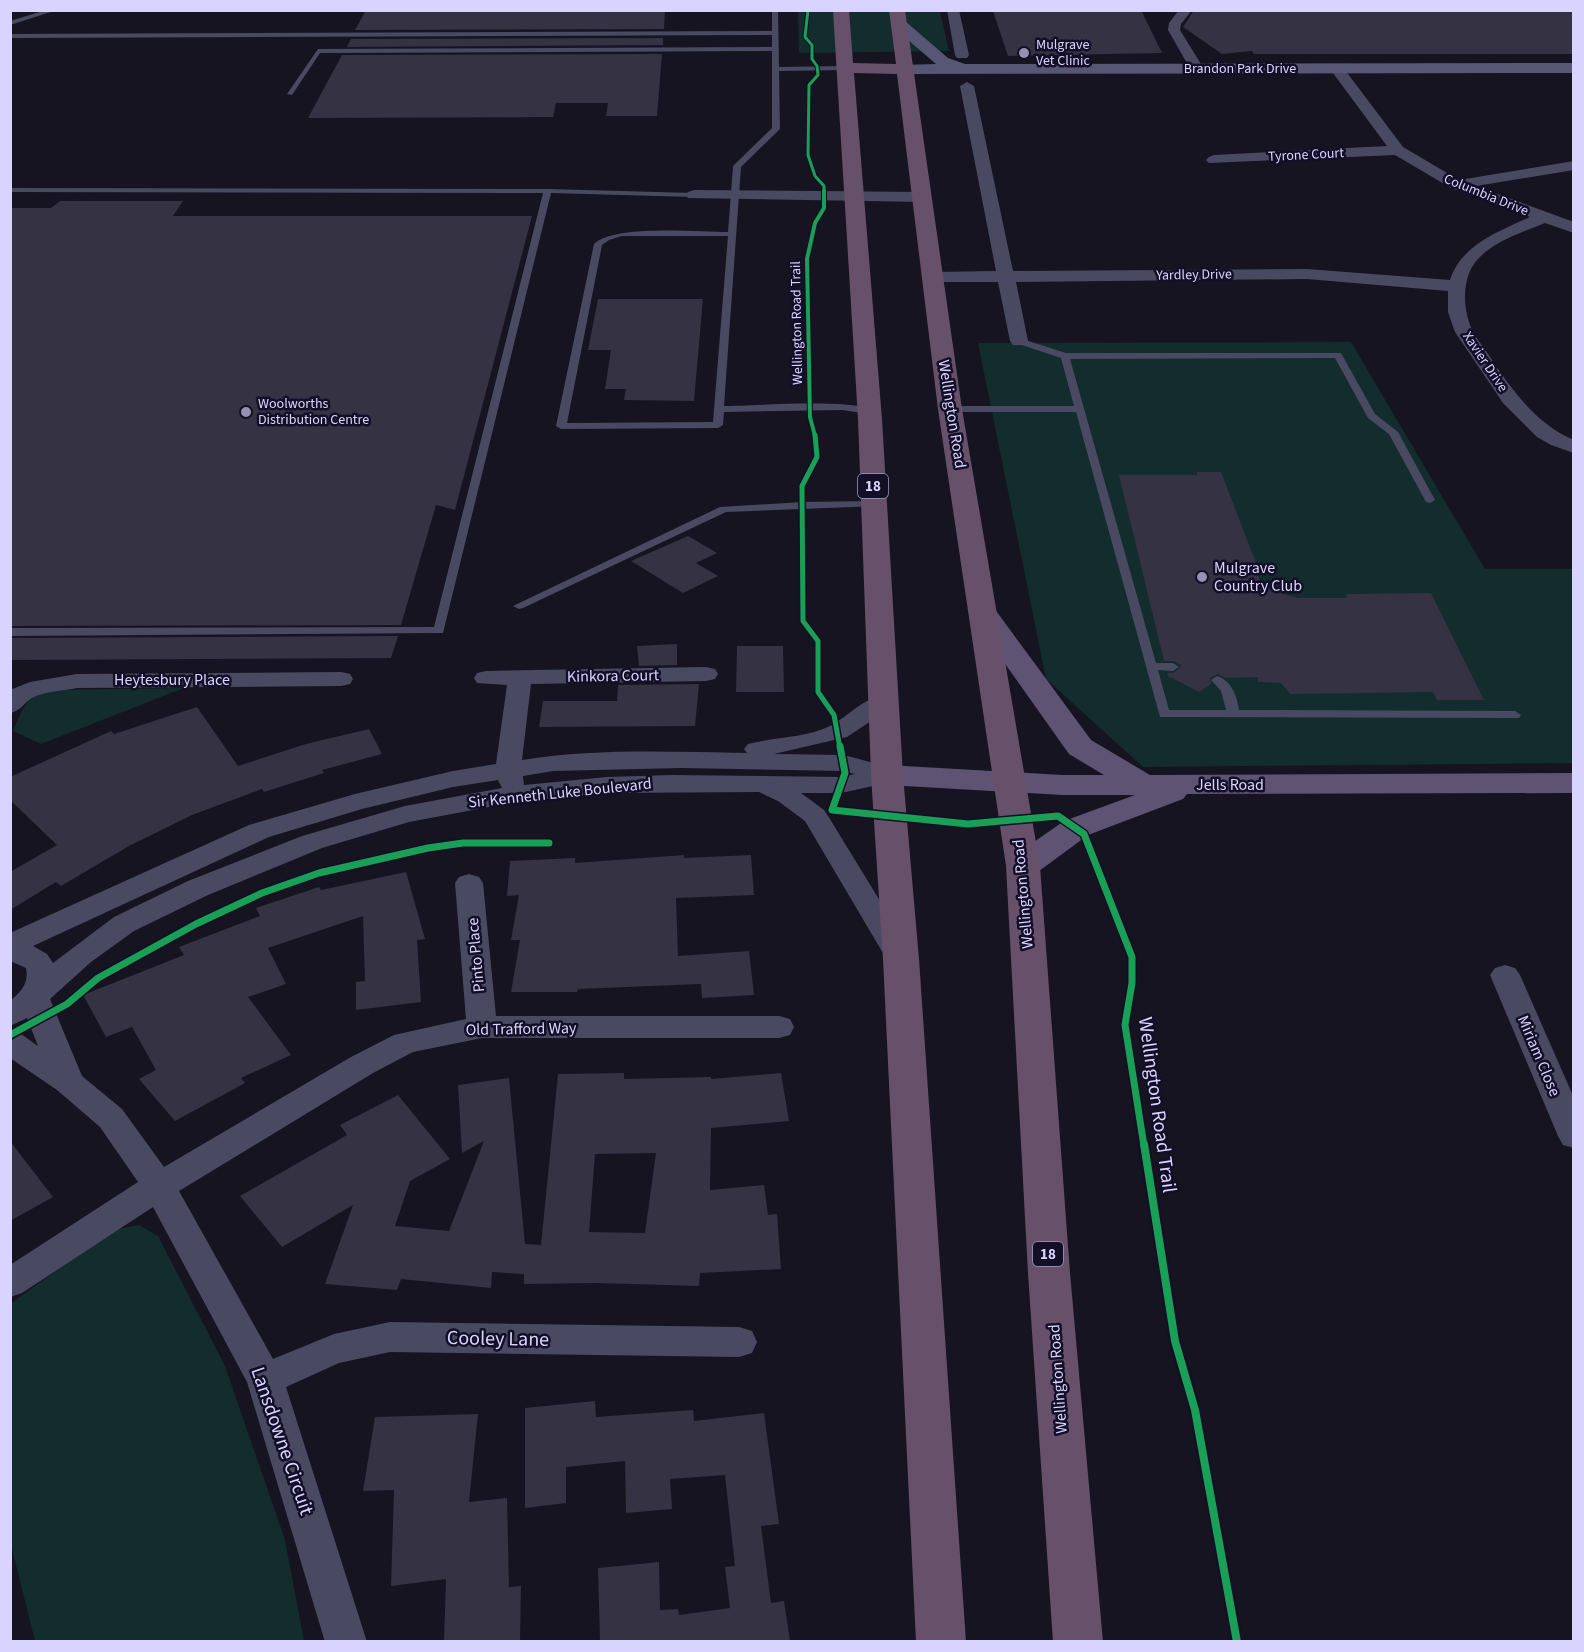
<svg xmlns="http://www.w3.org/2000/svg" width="1584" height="1652" viewBox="0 0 1584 1652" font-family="'Source Sans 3',sans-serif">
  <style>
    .green { fill: #132c2d }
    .building { fill: #343243; fill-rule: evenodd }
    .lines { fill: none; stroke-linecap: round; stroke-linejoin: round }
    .lane { fill: #4a4962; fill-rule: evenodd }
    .street { fill: #4a4962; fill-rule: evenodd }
    .secondary { fill: #575674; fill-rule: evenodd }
    .primary { fill: #5e5373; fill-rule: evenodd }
    .highway { fill: #67516a; fill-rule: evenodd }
    .cycleway-far4-casing { stroke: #130f26; stroke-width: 5 }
    .cycleway-far3-casing { stroke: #130f26; stroke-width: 6 }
    .cycleway-far2-casing { stroke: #130f26; stroke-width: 8 }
    .cycleway-far1-casing { stroke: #130f26; stroke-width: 10 }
    .cycleway-casing { stroke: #130f26; stroke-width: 12 }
    .cycleway-far4 { stroke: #1a9f57; stroke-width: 3 }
    .cycleway-far3 { stroke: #1a9f57; stroke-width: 4 }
    .cycleway-far2 { stroke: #1a9f57; stroke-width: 5 }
    .cycleway-far1 { stroke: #1a9f57; stroke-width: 7 }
    .cycleway { stroke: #1a9f57; stroke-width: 8 }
    .poi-dot { fill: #9591b1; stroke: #130f26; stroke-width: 2 }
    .labels { text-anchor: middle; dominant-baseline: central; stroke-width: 5; stroke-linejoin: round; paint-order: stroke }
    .far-poi-label { font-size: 14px; fill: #d9d4ff; stroke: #130f26; text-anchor: start }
    .far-street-label { font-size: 14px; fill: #d9d4ff; stroke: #130f26 }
    .shield { fill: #130f26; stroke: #9e99be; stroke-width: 1.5 }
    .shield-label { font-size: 15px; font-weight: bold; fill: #d9d4ff }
    .street-label { font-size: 16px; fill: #d9d4ff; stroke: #130f26 }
    .poi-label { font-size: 16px; fill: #d9d4ff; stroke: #130f26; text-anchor: start }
    .near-street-label { font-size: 20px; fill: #d9d4ff; stroke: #130f26 }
  </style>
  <rect width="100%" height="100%" fill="#161421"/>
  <g class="green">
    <path d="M798,11H940L949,51L799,53Z"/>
    <path d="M1351,342L1485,569H1573V763L1143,767L1046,679L978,343Z"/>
    <path d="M184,688L41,744L13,731C23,708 24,699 49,690Z"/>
    <path d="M139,1225L158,1236L225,1366L285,1540L304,1641H35L11,1545L10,1304L113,1230Z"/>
  </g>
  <g class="building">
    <path d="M366,10H665L664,29L355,30Z"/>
    <path d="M1141,10L1162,53L1008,56L993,11Z"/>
    <path d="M1194,10H1574V54H1254L1252,51L1222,54L1183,27Z"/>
    <path d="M663,38V45L347,47L351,39Z"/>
    <path d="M662,54L657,116H606L608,103H556L553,117L308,118L342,55Z"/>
    <path d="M60,201H183L173,216H532L455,510L436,505L401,625L10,626V208H51Z"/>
    <path d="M598,299H703L694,401L624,400L626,389H605L611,350H588Z"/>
    <path d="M1197,472H1221L1258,568L1260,587L1298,598H1347L1346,594L1431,593L1484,700H1437L1433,692L1290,694L1281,683L1258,682V677L1226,678L1218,674L1210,678L1211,684L1199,692L1168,676L1167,673H1174L1181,666L1174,661H1164L1119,475H1197Z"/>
    <path d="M688,536L717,553L696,563L718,576L683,593L631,561Z"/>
    <path d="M398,636L391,658L10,660V638Z"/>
    <path d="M677,644V665L639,666L637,646Z"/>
    <path d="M737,646H783L784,692H736Z"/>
    <path d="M699,684L695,726L539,727L543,701H617L618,685Z"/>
    <path d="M197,707L238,766L306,744L369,729L382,754L322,770L324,773L264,792L262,789L192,815L129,846L61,886L56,882L10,910V872L57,845L10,800V777L111,731L114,734Z"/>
    <path d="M684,855V858L751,855L754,895L676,898L678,956L749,951L754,995L702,998L701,984L578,989L577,992H511L520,940H511L519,895L507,896L510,861L575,858V863Z"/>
    <path d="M406,872L425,939L417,940L421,1002L356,1010V982L365,981L363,916L268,948L286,984L248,997L291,1055L241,1078L245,1083L175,1121L139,1079L156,1070L132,1027L106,1037L83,995L184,955L179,947L260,916L256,908L319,887L321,890Z"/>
    <path d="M624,1073V1079L711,1077V1079L781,1073L789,1121L711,1128L710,1190L764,1185L768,1215L777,1214L781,1269L700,1273L699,1286L598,1283L524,1284V1274L492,1272L491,1288L401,1279L397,1290L325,1284L353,1205L282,1247L240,1196L347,1135L340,1125L398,1095L450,1159L410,1181L395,1226L449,1231L484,1141L462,1153L458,1085L509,1078L525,1244L541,1245L558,1074ZM656,1153L645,1233L589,1232L595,1154Z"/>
    <path d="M10,1141L53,1197L10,1221Z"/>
    <path d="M595,1401L596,1417L693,1410L694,1421L764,1413L779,1524L761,1526L771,1603L784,1601L790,1641H600L598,1568L659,1562L660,1610L678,1609L679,1615L730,1608L725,1567L735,1566L725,1475L670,1479L672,1509L626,1513L625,1461L566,1467V1503L525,1508V1408Z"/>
    <path d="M478,1414L469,1502L507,1498L509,1587L521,1586L520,1641H444L446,1579L391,1586L394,1490L363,1491L375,1417Z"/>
  </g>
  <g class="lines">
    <g class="lane">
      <path d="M46,10H57L10,25V21Z"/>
      <path d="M772,10H778L779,67L845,66L848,68L845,70L779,71L780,129L741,167L724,406C752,406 856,398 874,411L869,414L842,410L724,412L723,425L718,428L561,429L556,426L594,244C614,224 698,232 728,232L733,166L772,128V51L320,53L292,95L287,94L318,49L772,47V35L10,38V34L772,31ZM622,236H728L713,422L567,423L602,245L609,240Z"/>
      <path d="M10,188L548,189L694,193L698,195L694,197L551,193L443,633L10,636V628L434,627L543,193L10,192Z"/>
      <path d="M1016,339H1022L1066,353H1341L1375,414L1398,432L1435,500L1430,503L1426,502L1389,434L1368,418L1335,358L1070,359L1156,663H1173L1179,667L1173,671L1158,670L1169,710H1226L1221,691L1211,680L1217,676C1232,681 1237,696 1239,710L1515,711L1521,715L1519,718L1160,717L1076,412H950L945,409L950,406H1074L1061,358L1016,343Z"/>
      <path d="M874,501L878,502V506L726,512L523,608L519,609L513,606L720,507L802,502Z"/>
    </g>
    <g class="street">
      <path d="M947,10H959L969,55L967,58H957L955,55Z"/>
      <path d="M1179,10H1192L1181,24L1180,30L1204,69L1202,72H1192L1168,30L1169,23Z"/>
      <path d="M1337,65L1342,66L1403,147L1459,180L1574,161V170L1476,186L1574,222V233L1545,223C1521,233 1490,242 1474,264C1463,280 1463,304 1469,322C1473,335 1482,345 1490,357C1512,390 1536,424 1574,440V453L1551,445L1537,437L1503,403L1455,332L1448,312V291L1307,279L1016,282L1028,341L1025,345H1013L1010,341L998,282H933L927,281L924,277L927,273L933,272L996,271L960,86L967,82L974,86L1013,271L1307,269L1450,280C1462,244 1498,232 1530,217L1451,188L1395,155L1209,163L1206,160L1209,157L1214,155L1387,146L1330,69Z"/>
      <path d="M694,190L923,192L931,197L923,202L688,198L686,195L688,192Z"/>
      <path d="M706,667L715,669L718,674L715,679L706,681L531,684L522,760C596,748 673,752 747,753L744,749L748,744C774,737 806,738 830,726C850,716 869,691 892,697L895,702L892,707L847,737L774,754L844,755L896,769L900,775L896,781L841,793H801L824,810L828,816L915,958L910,965L900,968L890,965L805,821L778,801L759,792L607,793L515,802L409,822L322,848L208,895L134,931L91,962L50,999L82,1076L122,1109L164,1167L351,1057L394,1035L466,1019L455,883L459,877L469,874L479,877L483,883L496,1016H779L790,1019L794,1027L790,1035L779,1038H482L413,1052L373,1073L179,1191L273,1359L334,1334L390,1322L739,1327L752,1331L757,1342L752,1353L739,1357L390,1352L339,1363L286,1387L367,1642H325L247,1382L153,1207L22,1293L10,1297V1265L138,1182L100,1127L57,1090L10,1058V1031L21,1034L38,1046L27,1018L10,1026V1001C22,991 29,983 26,968L10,961V933L249,825L355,794L453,771L496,764L507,685L477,683L474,678L477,673L486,671ZM681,768L843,771L855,774L841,777L671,775L607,777L524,785L523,776L553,771ZM498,780L502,788L405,806L302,836L188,881L114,917L53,963L47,954L33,946L269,837L362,809L453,787Z"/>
      <path d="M341,672L350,674L353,679L350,684L341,686L77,688C64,691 46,691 34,697C24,702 21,711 10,713V690L30,682L77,674Z"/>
      <path d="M1505,965L1515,968L1520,975L1574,1098V1148L1563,1145L1558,1136L1490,975L1495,968Z"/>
    </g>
    <path class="secondary" d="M899,19L905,21L948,58L965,64L1574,63V73L906,74L900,73L898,69L900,65L936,64L893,27L891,24Z"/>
    <path class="primary" d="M984,605L994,608L1091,740L1150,775L1574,773V793L1187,794L1183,799L1088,835L1035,874L1023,877L1011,874L1006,866L1011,858L1064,821L1135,795H1062L887,785L876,782L871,775L876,768L887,765L1062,775H1104L1069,754L974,620L970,614L974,608Z"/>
    <path class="highway" d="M833,10H849L853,63L896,64L889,10H905L962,409L1040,866L1070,1273L1103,1642H1053L1028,1273L1006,866L938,409L897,74L854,73L882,419L903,775L919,959L966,1642H916L883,959L871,775L858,419Z"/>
    <defs>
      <path id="cycleway-far4" d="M808,10L805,37L812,45V59L817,66L818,75L809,85L808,155L815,176L824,186V192"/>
      <path id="cycleway-far3" d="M815,436L810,417L807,259L815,223L824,208V191"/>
      <path id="cycleway-far2" d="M815,435L817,457L802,486L803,621L818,641V692L834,715L840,748"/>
      <g id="cycleway-far1">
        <path d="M840,746L845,773L832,810L968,824L1058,816L1084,834L1132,957V983L1125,1025L1144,1146"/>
        <path d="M10,1035L67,1004L98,978L196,924L262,893L319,873L428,848L463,843H549"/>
      </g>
      <path id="cycleway" d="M1144,1144L1175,1341L1195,1410L1237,1642"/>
    </defs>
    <use href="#cycleway-far4" class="cycleway-far4-casing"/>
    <use href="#cycleway-far3" class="cycleway-far3-casing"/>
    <use href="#cycleway-far2" class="cycleway-far2-casing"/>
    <use href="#cycleway-far1" class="cycleway-far1-casing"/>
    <use href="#cycleway" class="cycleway-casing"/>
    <use href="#cycleway-far4" class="cycleway-far4"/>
    <use href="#cycleway-far3" class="cycleway-far3"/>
    <use href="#cycleway-far2" class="cycleway-far2"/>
    <use href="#cycleway-far1" class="cycleway-far1"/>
    <use href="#cycleway" class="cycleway"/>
  </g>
  <g class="poi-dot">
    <circle cx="1024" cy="53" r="6"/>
    <circle cx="246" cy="412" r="6"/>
    <circle cx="1202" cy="577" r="6"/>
  </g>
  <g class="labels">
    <g class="far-poi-label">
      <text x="1036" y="45">Mulgrave<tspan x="1036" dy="16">Vet Clinic</tspan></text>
      <text x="258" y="404">Woolworths<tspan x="258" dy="16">Distribution Centre</tspan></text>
    </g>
    <g class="far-street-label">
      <text x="1240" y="69">Brandon Park Drive</text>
      <text transform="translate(1306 155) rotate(-3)">Tyrone Court</text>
      <text transform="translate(1486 195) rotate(22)">Columbia Drive</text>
      <text transform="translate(1194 275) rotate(-1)">Yardley Drive</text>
      <text transform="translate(797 323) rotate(-91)">Wellington Road Trail</text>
      <text transform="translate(1485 362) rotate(56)">Xavier Drive</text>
    </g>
    <g class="shield">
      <rect x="858" y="474" width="30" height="24" rx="4.5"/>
      <rect x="1033" y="1242" width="30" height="24" rx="4.5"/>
    </g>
    <g class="shield-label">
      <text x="873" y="486">18</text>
      <text x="1048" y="1254">18</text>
    </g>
    <g class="street-label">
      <text transform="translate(952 414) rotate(81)">Wellington Road</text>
      <text transform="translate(613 676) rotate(-1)">Kinkora Court</text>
      <text x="172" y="680">Heytesbury Place</text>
      <text x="1230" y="785">Jells Road</text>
      <text transform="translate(560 793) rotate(-6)">Sir Kenneth Luke Boulevard</text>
      <text transform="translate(1023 894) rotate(-95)">Wellington Road</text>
      <text transform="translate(476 955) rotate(-95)">Pinto Place</text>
      <text transform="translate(521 1029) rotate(-1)">Old Trafford Way</text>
      <text transform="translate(1539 1056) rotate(67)">Miriam Close</text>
      <text transform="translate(1058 1379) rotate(-94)">Wellington Road</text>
    </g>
    <g class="poi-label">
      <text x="1214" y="568">Mulgrave<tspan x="1214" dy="18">Country Club</tspan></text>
    </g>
    <g class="near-street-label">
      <text transform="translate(1157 1105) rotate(82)">Wellington Road Trail</text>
      <text transform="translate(498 1339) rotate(1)">Cooley Lane</text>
      <text transform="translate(282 1441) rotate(71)">Lansdowne Circuit</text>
    </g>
  </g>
  <rect width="1584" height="1652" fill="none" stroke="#d9d4ff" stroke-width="24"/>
</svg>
